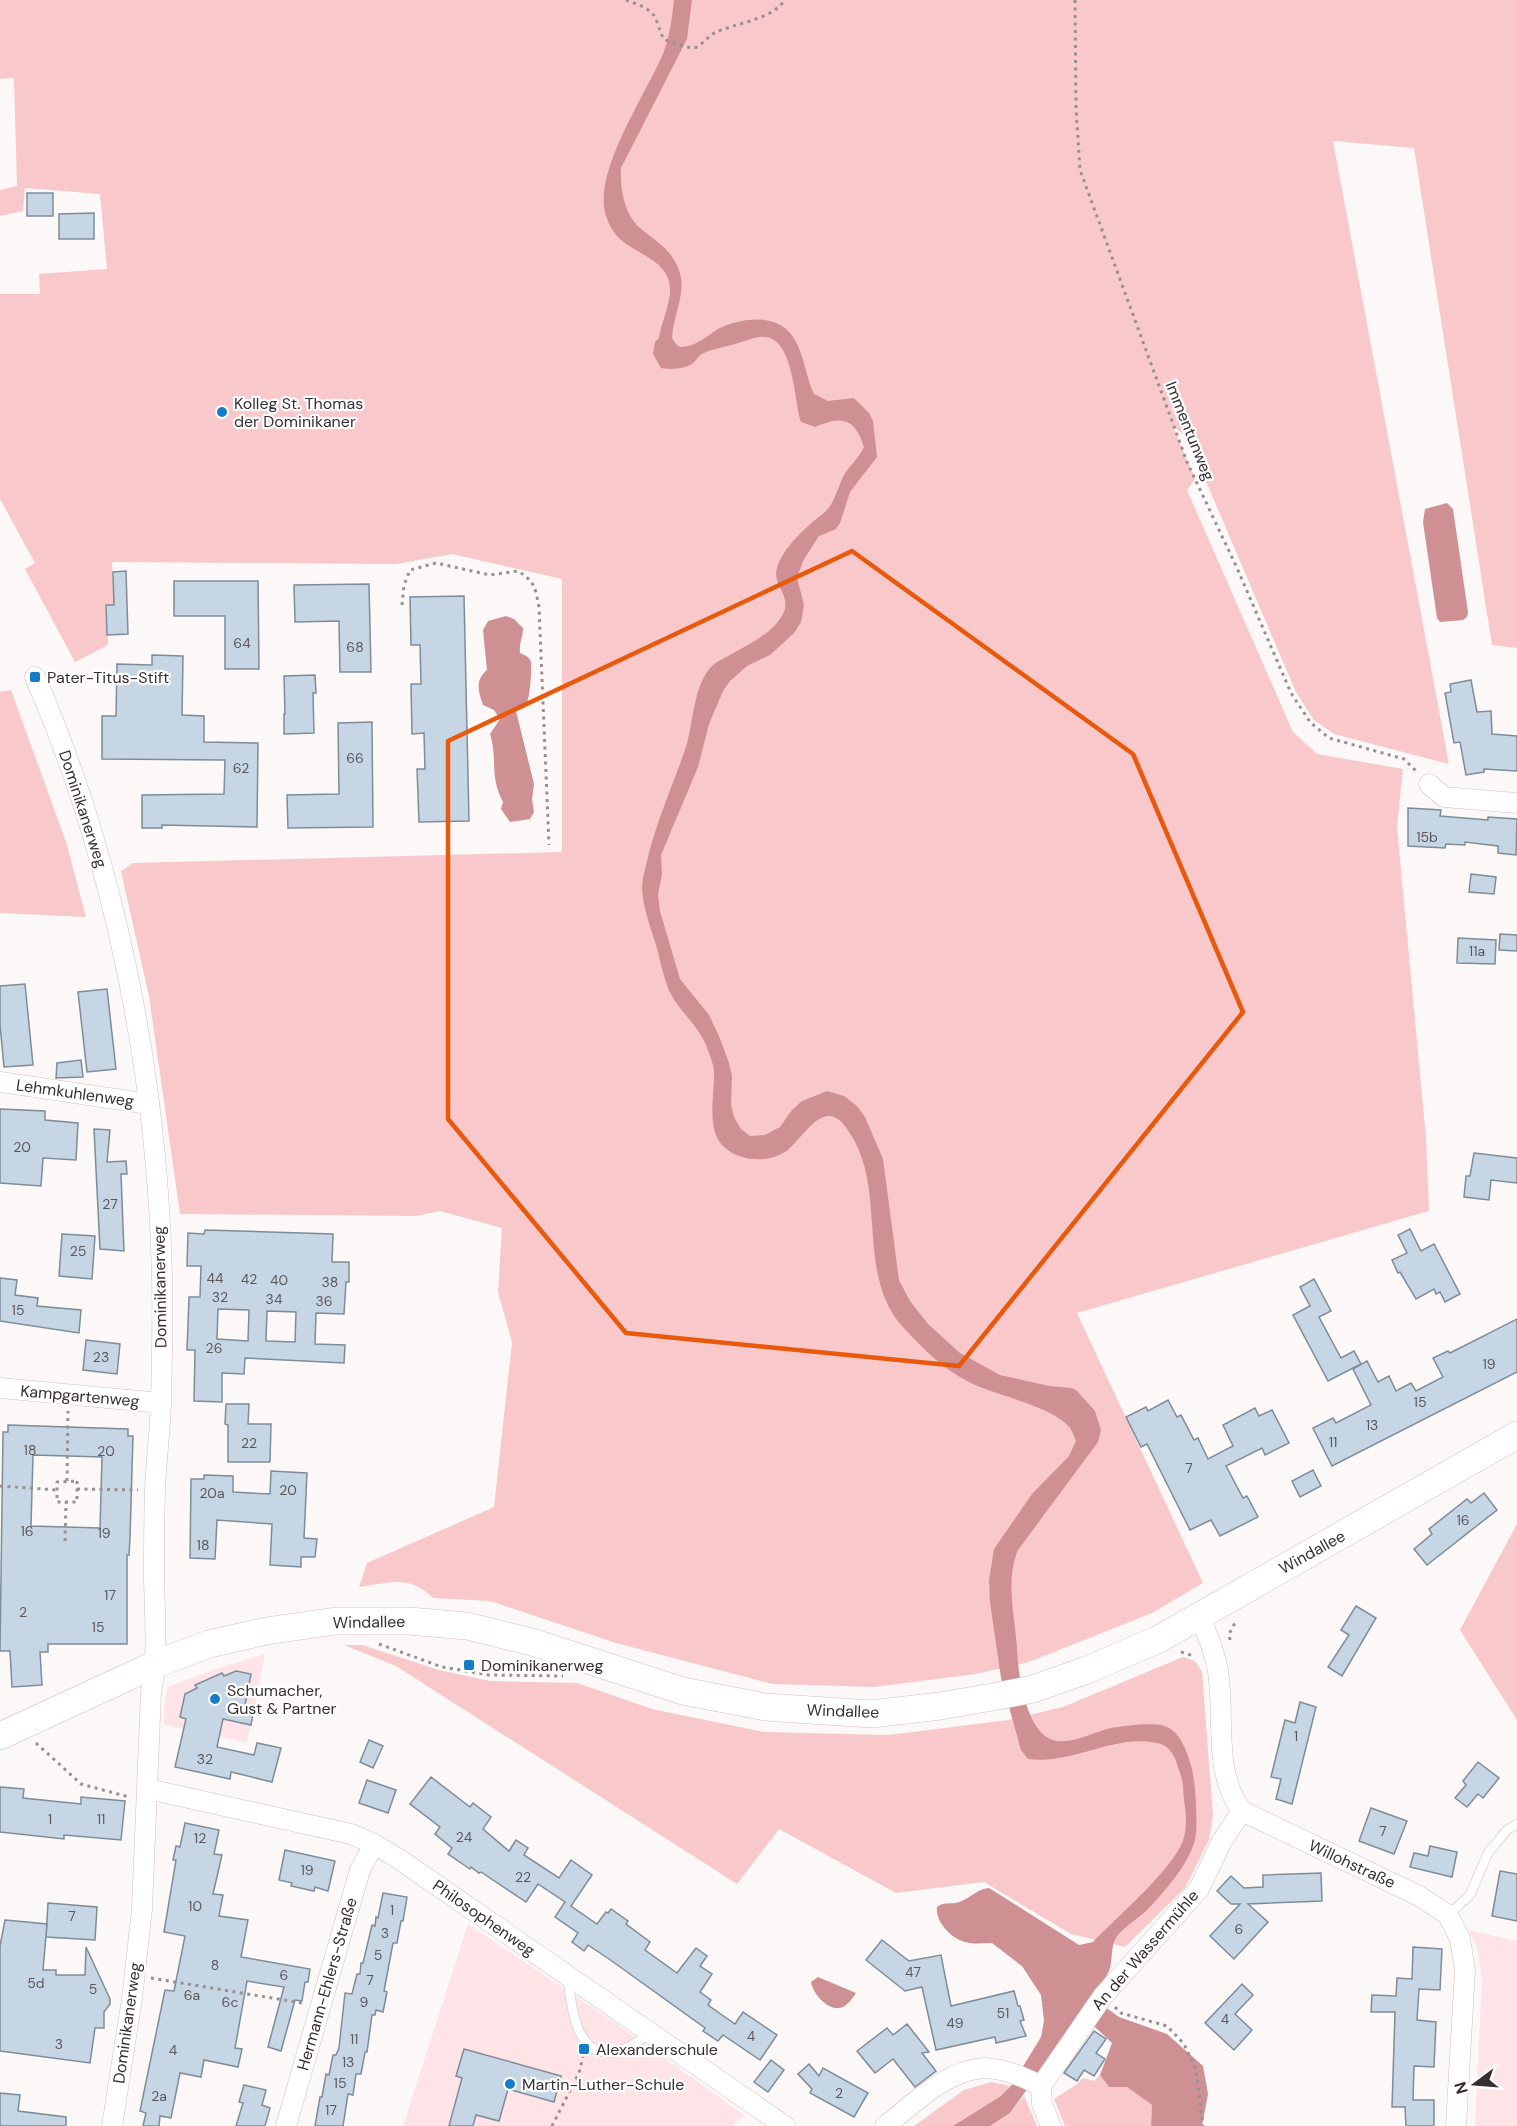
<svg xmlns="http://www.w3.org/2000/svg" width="1517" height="2126" viewBox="0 0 1517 2126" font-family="'DM Sans',sans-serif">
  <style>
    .built { fill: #fee4e6 }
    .green { fill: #f8c8cb }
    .water { fill: #cf9094 }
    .building { fill: #c7d6e5; stroke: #7e8c99; stroke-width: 1.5; fill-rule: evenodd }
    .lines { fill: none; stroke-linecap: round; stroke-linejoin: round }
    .service-casing { stroke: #d4bdbe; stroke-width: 10 }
    .minor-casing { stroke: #d4bdbe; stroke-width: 21 }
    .secondary-casing { stroke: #d4bdbe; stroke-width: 28 }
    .path { stroke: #979091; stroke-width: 3; stroke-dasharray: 3 4.5; stroke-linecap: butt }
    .service { stroke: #fff; stroke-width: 9 }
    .minor { stroke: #fff; stroke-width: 20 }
    .secondary { stroke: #fff; stroke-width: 27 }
    .marked { fill: none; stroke: #e8590c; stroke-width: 4.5; stroke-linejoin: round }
    .poi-dot { fill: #157dc8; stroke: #fff; stroke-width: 2 }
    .labels { text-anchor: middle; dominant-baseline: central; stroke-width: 4.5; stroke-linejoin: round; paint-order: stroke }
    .number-label { font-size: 14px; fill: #5b585c }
    .poi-label { font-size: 16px; fill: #372e2f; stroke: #fff; text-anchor: start }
    .street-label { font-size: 16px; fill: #372e2f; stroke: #fff }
  </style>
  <rect width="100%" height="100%" fill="#fcf8f8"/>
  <g class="built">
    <path d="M265,1654L247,1743L164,1725L165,1699L168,1687L215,1669Z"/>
    <path d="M468,1924L624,2029L744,2115L732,2126H403Z"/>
    <path d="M1468,1930L1517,1941V2126H1475L1482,1979L1477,1947Z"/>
  </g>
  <g class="green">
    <path d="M0,0H1517V648L1492,645L1414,148L1333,141L1449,764L1334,734L1314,720L1296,692L1187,437L1173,426L1195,479L1187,490L1293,732L1317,754L1403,769L1397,827L1426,1138L1429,1211L1077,1313L1203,1583L1152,1613L1029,1662L976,1674L874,1687L773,1684L616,1643L490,1601L433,1598C409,1574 389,1583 359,1587L367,1563L494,1507L512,1342L498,1292L502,1228L440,1211L417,1216L180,1214L149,996L121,871L133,863L562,852V579L452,554L396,564L112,562L114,605H107L108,645L75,662L25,569L35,563L0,499V294H40L39,274L107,269L100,194L25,188L23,211L0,216V190L17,186L14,78L0,79Z"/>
    <path d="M11,690L66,842L86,917L0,913V692Z"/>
    <path d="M1517,1524V1720L1460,1630Z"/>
    <path d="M344,1645H362L439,1670L490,1681L577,1683L652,1709L764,1732L889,1735L1008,1720L1063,1707L1183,1657L1195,1661L1202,1672L1213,1815L1209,1840L1185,1888L1125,1947L1071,1934L984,1882L896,1893L779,1829L737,1884L396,1666Z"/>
    <path d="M1100,2075L1109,2087H1127L1152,2105L1151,2126H1065L1054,2099L1076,2085L1083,2078L1094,2081Z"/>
    <path d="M991,2082L1011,2086L1002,2096L958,2123V2126H914L964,2090Z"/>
    <path d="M1024,2096L1037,2126H990L1010,2113Z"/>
  </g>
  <g class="water">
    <path d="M674,0H692L687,39L621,168C620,188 624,214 640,228C658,243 676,252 681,278C684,297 673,318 672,338C674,341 676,346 681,347C695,347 707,336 718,329C740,318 774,313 791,334C804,351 805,375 814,394L828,401L854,398L869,413L873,421L877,457L850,492L840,523L836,529L819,536L803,561L797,578L804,605L801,622L794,633L770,655L747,666L730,681L723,691L709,724L698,767L661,855L662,874L658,895L660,911L680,979L709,1015L719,1036L729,1063L732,1076L731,1104L734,1117L741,1129L750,1136L765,1135L780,1127L792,1110L802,1101L827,1091L844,1096L857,1106L865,1117L883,1159L899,1280L910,1301L928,1324L960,1353L1000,1375L1049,1386L1072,1388L1077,1391L1095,1411L1101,1430L1098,1442L1018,1550C1005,1580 1015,1616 1017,1648C1018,1673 1025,1727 1050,1739C1068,1747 1093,1732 1111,1728C1126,1726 1146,1723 1161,1725C1179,1729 1185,1747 1190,1762C1194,1775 1195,1789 1196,1802C1196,1816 1198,1830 1194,1843C1188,1864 1166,1890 1151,1906C1141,1917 1126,1925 1117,1936C1110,1946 1113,1962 1109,1971C1105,1980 1096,1989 1091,1997L1119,2017L1167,2034L1203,2066L1208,2094L1202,2126H1151L1152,2105L1127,2087H1109L1100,2075L1112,2043L1081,2014L1010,2113L990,2126H953L1001,2096L1011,2086L1041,2037L1044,2021L1041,1995L1022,1966L992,1943C982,1943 972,1945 962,1941C950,1937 935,1921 937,1907C943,1902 949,1904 956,1903C969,1900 976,1889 989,1888L1079,1945L1093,1942C1115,1919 1178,1865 1184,1837C1187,1825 1186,1812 1184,1800C1183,1791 1184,1782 1180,1773C1176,1761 1173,1746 1157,1743C1113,1734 1073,1765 1028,1759L1021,1750L1001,1678L990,1602L989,1580L994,1549L1032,1494L1069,1456L1076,1441C1075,1438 1072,1431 1070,1428C1053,1406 997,1396 971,1383C944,1370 922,1348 902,1326C853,1270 891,1183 844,1125C822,1097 801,1142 785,1152C766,1164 737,1161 722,1145C706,1127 715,1093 714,1071C713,1062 709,1053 706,1045C696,1022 677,1010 668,988C663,975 660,961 657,948C651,929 643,908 642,888C642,879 645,870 647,861C656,823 672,787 685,750C694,724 692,687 712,666C717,661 725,658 730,655C747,645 768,636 780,619C796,597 771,586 777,568C782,550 801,532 815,520C820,516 826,512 830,506C836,497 839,485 844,475C850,465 859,458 864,447C855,418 842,415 815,427L801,422C794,402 794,339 765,337C757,336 746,341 738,343C727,347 713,348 702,354C698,356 696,361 693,363C685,369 671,370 661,368L653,354L655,342L659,338C661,325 671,300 670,289C670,261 636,254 620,239C612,232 605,217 604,207C599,163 645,95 663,54C670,36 672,18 674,0Z"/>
    <path d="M1447,503L1453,509L1468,612L1467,617L1463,620L1440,622L1437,618L1423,522L1425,509Z"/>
    <path d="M506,616L514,619L523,628C523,637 519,643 520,653C524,655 529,656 531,662C532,667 530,698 527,702C524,706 520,706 516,711L534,784L532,799L534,812L530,819L510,822L501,809L503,802C489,776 498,760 490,734L500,719L494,710L483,705C478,691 475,680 487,670L483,630L488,621Z"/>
    <path d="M818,1977L856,1993C853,1997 850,2002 846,2005C832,2016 813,1995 811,1982Z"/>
  </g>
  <g class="building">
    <rect x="27" y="193" width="26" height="23"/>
    <path d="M94,213V239H59V214Z"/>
    <path d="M126,571L128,634L107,635L106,605H114L113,572Z"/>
    <path d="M174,581H258L259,669H225V616H174Z"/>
    <path d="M369,584L371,672H340L339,621L295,622L294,585Z"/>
    <path d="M464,596L469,821L419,822L417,769H425L424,733L412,734L411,684H421L420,645H411L410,597Z"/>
    <path d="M152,655L183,656L182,715L204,716V742L258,743L257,827L162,825V828H142V795L224,794L225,760L102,759V716H116L117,664L152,665Z"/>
    <path d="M315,675L316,693H313L314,733L284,734V714H285L284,676Z"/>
    <path d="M1471,680L1477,712L1491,711L1492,734L1517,736V771L1484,769V772L1466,775L1460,742L1454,743L1445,693L1451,692L1450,684Z"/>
    <path d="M372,722L373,827L288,828L287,795L339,794L338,723Z"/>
    <path d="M1408,808L1441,810L1440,816L1488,820V817L1517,819L1516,855L1498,853V846L1465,842V845L1446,844L1445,848L1408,846Z"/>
    <path d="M1471,874L1496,877L1494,894L1469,892Z"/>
    <path d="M1500,934L1517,935V951L1499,950Z"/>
    <path d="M1458,938L1496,940L1495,964L1457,963Z"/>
    <path d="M25,984L33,1065L4,1067L0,1025V986Z"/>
    <path d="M107,989L116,1069L87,1072L78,992Z"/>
    <path d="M81,1060L83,1077L56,1078L57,1063Z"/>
    <path d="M0,1109L45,1111V1120L78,1123L76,1160L43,1158L41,1186L0,1183Z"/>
    <path d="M94,1129L110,1130L107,1162L126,1161L127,1174H121L124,1251L100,1249Z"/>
    <path d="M1474,1153L1517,1158V1183L1491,1180L1489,1200L1464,1197L1466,1176H1470Z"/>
    <path d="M1410,1229L1421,1251L1434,1244L1460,1294L1445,1302L1440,1292L1436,1294L1434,1289L1416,1299L1400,1272L1398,1273L1392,1260L1407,1253L1398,1235Z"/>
    <path d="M205,1230L333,1234L332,1262H349V1282H346L344,1314L316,1313L315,1344L345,1345L344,1363L245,1358L244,1374L222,1373V1402L194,1401L195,1350H187L189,1297H200L201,1266H187L188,1233L204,1234ZM218,1309L249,1310L248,1341L217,1339ZM267,1311L296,1312L295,1342L266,1341Z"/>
    <path d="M62,1234L95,1236L92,1279L59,1276Z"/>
    <path d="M0,1278L17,1280L15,1295L38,1298L37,1306L81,1310L79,1333L0,1321Z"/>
    <path d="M1314,1279L1331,1311L1319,1317L1341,1358L1354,1351L1361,1364L1328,1381L1293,1315L1310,1306L1300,1287Z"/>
    <path d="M1517,1319V1372L1332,1466L1313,1428L1333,1418L1336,1423L1371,1405L1353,1369L1367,1361L1378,1382L1389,1376L1396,1391L1411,1383L1416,1391L1443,1377L1433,1358L1448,1351L1450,1353Z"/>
    <path d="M86,1340L120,1344L117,1374L83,1370Z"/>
    <path d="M1168,1400L1177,1417L1181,1415L1194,1440L1198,1438L1208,1459L1233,1446L1223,1425L1255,1408L1259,1416L1272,1410L1289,1443L1265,1455L1262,1448L1226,1466L1243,1498L1247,1496L1258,1517L1220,1536L1211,1520L1190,1530L1147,1444L1141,1447L1126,1417L1146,1407L1148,1411Z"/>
    <path d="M226,1404H249L248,1424H271L270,1462H228V1425L225,1424Z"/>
    <path d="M8,1425L128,1429V1436H133L130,1538L129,1555H127V1644H48V1652H40L42,1685L12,1687L10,1651H0L3,1432H8ZM33,1455L102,1457L100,1528L31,1526Z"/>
    <path d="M1313,1470L1321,1486L1300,1497L1292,1481Z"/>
    <path d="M271,1471L307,1473L304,1538L317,1539L315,1557H301V1567L270,1565L272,1524L217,1520L215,1559L190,1558L191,1479H204V1475L233,1476V1492L270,1494Z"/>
    <path d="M1484,1493L1497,1510L1427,1565L1414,1549L1432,1534L1429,1529L1467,1499L1471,1503Z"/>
    <path d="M1356,1606L1376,1618L1342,1676L1328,1667L1349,1635L1341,1630Z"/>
    <path d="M236,1671L251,1674L245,1705L254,1707L251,1725L223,1719L217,1747L254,1755L257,1743L281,1748L272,1782L231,1772L230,1779L175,1767L186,1719L180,1717L185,1694L197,1688L195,1685L222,1673L224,1676Z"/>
    <path d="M1300,1702L1316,1707L1292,1804L1276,1799L1281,1779L1271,1777L1285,1720L1295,1723Z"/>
    <path d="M369,1740L383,1746L373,1768L360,1762Z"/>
    <path d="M1478,1762L1499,1778L1483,1798L1478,1794L1467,1807L1455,1798L1466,1785L1463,1781Z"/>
    <path d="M431,1777L470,1807L473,1803L491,1817L483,1829L509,1851L516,1840L528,1848L524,1855L559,1878L571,1860L592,1875L571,1906L597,1924L606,1912L608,1913L611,1909L628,1921L626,1924L650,1942L645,1950L677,1973L696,1948L707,1956L700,1966L712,1974L700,1992L711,2000L708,2005L735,2024L743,2012L777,2035L760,2060L723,2035L718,2041L703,2031L705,2028L609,1959L588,1945L584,1951L572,1942L578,1933L555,1917L565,1902L538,1884L526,1902L481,1872L479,1873L471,1867L470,1869L448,1854L452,1848L435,1834L440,1827L410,1804Z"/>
    <path d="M367,1780L396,1790L388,1813L359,1803Z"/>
    <path d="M0,1787L24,1789L23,1798L81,1804V1797L125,1801L121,1840L64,1835V1839L0,1832Z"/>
    <path d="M1371,1808L1407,1821L1394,1854L1359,1841Z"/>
    <path d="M185,1823L219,1830L214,1854L222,1855L213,1894L223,1895L219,1916L248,1920L241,1957L310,1969L308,1982H305L302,2001L295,2000L281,2051L268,2047L284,1987L247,1981L235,2048L242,2049L238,2067L204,2060L201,2077L180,2073L171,2118L160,2116L159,2126H143L146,2113L140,2111L165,1990L174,1991L185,1936L164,1932L176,1860H173L176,1846L180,1847Z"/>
    <path d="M1430,1846L1457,1852L1452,1877L1410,1867L1414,1853L1428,1856Z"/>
    <path d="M285,1850L335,1861L328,1891L315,1887L314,1891L291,1886L292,1883L279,1880Z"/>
    <path d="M1500,1871L1517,1874V1921L1492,1916Z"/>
    <path d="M1321,1873L1322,1901L1248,1904L1268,1922L1234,1959L1210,1936L1240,1904H1231L1217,1891L1231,1876L1244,1888L1263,1887V1875Z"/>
    <path d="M383,1893L407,1897L403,1921H401L397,1943H393L384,1991L387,1992L383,2012L376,2010L375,2015H372L367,2052H365L361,2074H356L353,2095L348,2094L343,2126H315L320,2097H322L326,2074L329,2075L333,2055H336L339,2048L345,1993L352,1994L357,1974H360L361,1963H363L372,1925L375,1926L376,1917L378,1918Z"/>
    <path d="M48,1903L97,1907L95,1940L46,1937Z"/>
    <path d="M5,1920L47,1924L43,1970H56V1975H85L86,1947L110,1999V2004L104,2012V2028H95L90,2063L0,2051V1946Z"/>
    <path d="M882,1940L909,1961L941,1955L951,2006L1014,1991L1018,2006H1020L1024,2020L1020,2021L1026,2036L996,2043L995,2037L936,2050L922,1987L905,1991L866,1960Z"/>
    <path d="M1413,1947L1442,1949L1440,1990L1419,1989L1417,2020L1436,2022L1434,2067L1414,2066L1413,2100H1434V2126H1406L1405,2107H1392L1395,2012H1371L1372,1995L1396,1996L1397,1978L1412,1979Z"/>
    <path d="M1242,1984L1253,1995L1235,2014L1252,2030L1234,2050L1205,2023Z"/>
    <path d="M907,2024L929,2052L922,2053L936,2071L915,2087L893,2059L875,2073L857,2051L887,2028L893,2035Z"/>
    <path d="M1094,2031L1106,2039L1096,2053L1105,2059L1094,2076L1084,2070L1077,2081L1064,2073Z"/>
    <path d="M464,2049L561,2076L554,2102L508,2089L499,2121L476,2115L473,2126H449L462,2078L456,2076Z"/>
    <path d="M771,2060L784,2070L768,2092L754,2082Z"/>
    <path d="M809,2064L819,2076L823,2068L868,2093L854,2117L810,2093L812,2089L798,2074Z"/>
    <path d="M244,2085L266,2090L262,2105L270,2108L265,2126H236L243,2103L239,2102Z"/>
    <path d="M0,2093L20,2095L18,2111L66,2117V2126H0Z"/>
  </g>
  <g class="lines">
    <defs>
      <g id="service">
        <path d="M1448,1915L1470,1895L1488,1853L1507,1830L1517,1824"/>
        <path d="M568,1979C571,2003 575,2057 612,2052C625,2051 639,2040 651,2033"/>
      </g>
      <g id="minor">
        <path d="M35,677C115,860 158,1078 162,1278C163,1319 162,1361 161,1403C160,1432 156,1461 155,1491C154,1520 154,1550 154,1579C155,1618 158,1655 151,1693L142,1909L132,1999L112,2126"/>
        <path d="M1429,784L1444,797L1517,803"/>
        <path d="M0,1082L149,1104"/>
        <path d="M0,1388L161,1403"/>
        <path d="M1200,1617C1208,1637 1217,1657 1219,1679C1224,1723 1214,1775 1242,1811L1419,1896L1448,1915L1460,1939L1465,1970L1456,2126"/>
        <path d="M148,1789L351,1834L374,1844L399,1859L785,2126"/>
        <path d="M1041,2086L1103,1996L1199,1889L1222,1841L1242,1811"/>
        <path d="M1041,2086L1042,2104L1051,2126"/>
        <path d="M286,2126L360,1870L374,1844"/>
        <path d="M885,2126C914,2104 946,2070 984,2068C1004,2068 1024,2077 1041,2086"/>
      </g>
      <path id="secondary" d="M0,1736L156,1664L209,1644L266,1631L336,1621H409L467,1626L532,1642L683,1691L765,1707L872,1714L940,1706L998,1696L1033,1689L1087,1670L1159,1639L1517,1435"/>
    </defs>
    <use href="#service" class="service-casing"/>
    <use href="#minor" class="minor-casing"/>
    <use href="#secondary" class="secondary-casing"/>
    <g class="path">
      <path d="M626,0C638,5 653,8 657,22C660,29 660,34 665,40C673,42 689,50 697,47C704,43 709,35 716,32C734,24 776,18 784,0"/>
      <path d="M1075,0L1076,108L1080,170L1187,462L1237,568L1291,693L1310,722L1329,738L1404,759L1416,771"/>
      <path d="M402,605L404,585L410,570L436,563L490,575L518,571C535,582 535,587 539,607L549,845"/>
      <path d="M67,1481L68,1411"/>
      <path d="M77,1481V1502H57V1482Z"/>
      <path d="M0,1486L57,1490"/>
      <path d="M77,1489L138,1490"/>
      <path d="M65,1541L66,1502"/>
      <path d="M1230,1640L1229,1634L1236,1621"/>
      <path d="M379,1644L442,1667L489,1675L563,1676"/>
      <path d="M1181,1652L1194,1656"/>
      <path d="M36,1743L81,1784L129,1797"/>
      <path d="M151,1978L302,2003"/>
      <path d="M1115,2007L1121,2013L1167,2026L1184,2044L1196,2070L1203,2126"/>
      <path d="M552,2126L579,2073L583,2057"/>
    </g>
    <use href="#service" class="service"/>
    <use href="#minor" class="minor"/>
    <use href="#secondary" class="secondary"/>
  </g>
  <path class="marked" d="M852,551L1133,754L1243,1012L959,1366L626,1333L448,1119V741Z"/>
  <g class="poi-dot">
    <circle cx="222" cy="412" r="6"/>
    <rect x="29" y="671" width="12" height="12" rx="3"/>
    <rect x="463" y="1659" width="12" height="12" rx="3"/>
    <circle cx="215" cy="1699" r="6"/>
    <rect x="578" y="2043" width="12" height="12" rx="3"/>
    <circle cx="510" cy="2084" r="6"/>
  </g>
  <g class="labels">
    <g class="number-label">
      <text x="242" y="643">64</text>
      <text x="355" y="647">68</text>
      <text x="355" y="758">66</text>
      <text x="241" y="768">62</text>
      <text x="1427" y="837">15b</text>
      <text x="1477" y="951">11a</text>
      <text x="22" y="1147">20</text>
      <text x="110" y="1204">27</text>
      <text x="78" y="1251">25</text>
      <text x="215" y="1278">44</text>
      <text x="249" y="1279">42</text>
      <text x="279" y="1280">40</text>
      <text x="330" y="1282">38</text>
      <text x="220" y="1297">32</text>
      <text x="274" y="1299">34</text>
      <text x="324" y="1301">36</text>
      <text x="18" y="1310">15</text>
      <text x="214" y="1348">26</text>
      <text x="101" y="1357">23</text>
      <text x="1489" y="1364">19</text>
      <text x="1420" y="1402">15</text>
      <text x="1372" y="1425">13</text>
      <text x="1333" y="1442">11</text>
      <text x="249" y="1443">22</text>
      <text x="30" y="1450">18</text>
      <text x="106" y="1451">20</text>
      <text x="1189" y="1468">7</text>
      <text x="288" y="1490">20</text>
      <text x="212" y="1493">20a</text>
      <text x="1463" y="1520">16</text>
      <text x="27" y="1531">16</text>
      <text x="104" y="1533">19</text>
      <text x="203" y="1545">18</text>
      <text x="110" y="1595">17</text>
      <text x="23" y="1612">2</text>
      <text x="98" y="1627">15</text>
      <text x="1296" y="1736">1</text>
      <text x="205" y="1759">32</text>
      <text x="50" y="1819">1</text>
      <text x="101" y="1819">11</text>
      <text x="1383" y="1831">7</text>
      <text x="464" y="1837">24</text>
      <text x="200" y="1838">12</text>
      <text x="307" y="1870">19</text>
      <text x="523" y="1877">22</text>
      <text x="195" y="1906">10</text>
      <text x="392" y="1910">1</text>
      <text x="72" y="1916">7</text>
      <text x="1239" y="1929">6</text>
      <text x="385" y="1933">3</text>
      <text x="378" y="1955">5</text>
      <text x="215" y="1965">8</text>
      <text x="913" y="1972">47</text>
      <text x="284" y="1975">6</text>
      <text x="370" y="1980">7</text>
      <text x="36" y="1983">5d</text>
      <text x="93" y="1989">5</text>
      <text x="192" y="1995">6a</text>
      <text x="230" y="2002">6c</text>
      <text x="364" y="2002">9</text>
      <text x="1003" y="2013">51</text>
      <text x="1225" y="2019">4</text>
      <text x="955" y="2023">49</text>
      <text x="751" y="2036">4</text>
      <text x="354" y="2039">11</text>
      <text x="59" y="2044">3</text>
      <text x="173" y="2050">4</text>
      <text x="348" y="2062">13</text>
      <text x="340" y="2083">15</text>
      <text x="839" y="2093">2</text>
      <text x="159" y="2096">2a</text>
      <text x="331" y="2110">17</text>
    </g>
    <g class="poi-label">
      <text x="234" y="403">Kolleg St. Thomas<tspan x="234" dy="18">der Dominikaner</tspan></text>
      <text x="47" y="677">Pater-Titus-Stift</text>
      <text x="481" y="1665">Dominikanerweg</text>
      <text x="227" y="1690">Schumacher,<tspan x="227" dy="18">Gust &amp; Partner</tspan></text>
      <text x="596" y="2049">Alexanderschule</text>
      <text x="522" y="2084">Martin-Luther-Schule</text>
    </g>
    <g class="street-label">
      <text transform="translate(1190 431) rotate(68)">Immentunweg</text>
      <text transform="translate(83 809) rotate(72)">Dominikanerweg</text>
      <text transform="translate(75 1093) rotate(8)">Lehmkuhlenweg</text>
      <text transform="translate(160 1287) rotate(-91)">Dominikanerweg</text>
      <text transform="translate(80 1396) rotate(5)">Kampgartenweg</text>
      <text transform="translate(1312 1552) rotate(-29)">Windallee</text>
      <text transform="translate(369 1622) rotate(-1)">Windallee</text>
      <text transform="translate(843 1711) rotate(2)">Windallee</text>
      <text transform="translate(1352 1864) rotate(25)">Willohstraße</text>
      <text transform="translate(484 1918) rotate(35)">Philosophenweg</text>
      <text transform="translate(1145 1950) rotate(-49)">An der Wassermühle</text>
      <text transform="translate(327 1984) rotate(-74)">Hermann-Ehlers-Straße</text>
      <text transform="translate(127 2023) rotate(-82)">Dominikanerweg</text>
    </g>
  </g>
  <g transform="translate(1475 2084) rotate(254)" stroke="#ffffff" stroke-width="4.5" paint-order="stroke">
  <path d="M0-4.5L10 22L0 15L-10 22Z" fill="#372e2f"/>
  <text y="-9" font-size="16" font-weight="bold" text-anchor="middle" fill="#372e2f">N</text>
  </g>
</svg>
